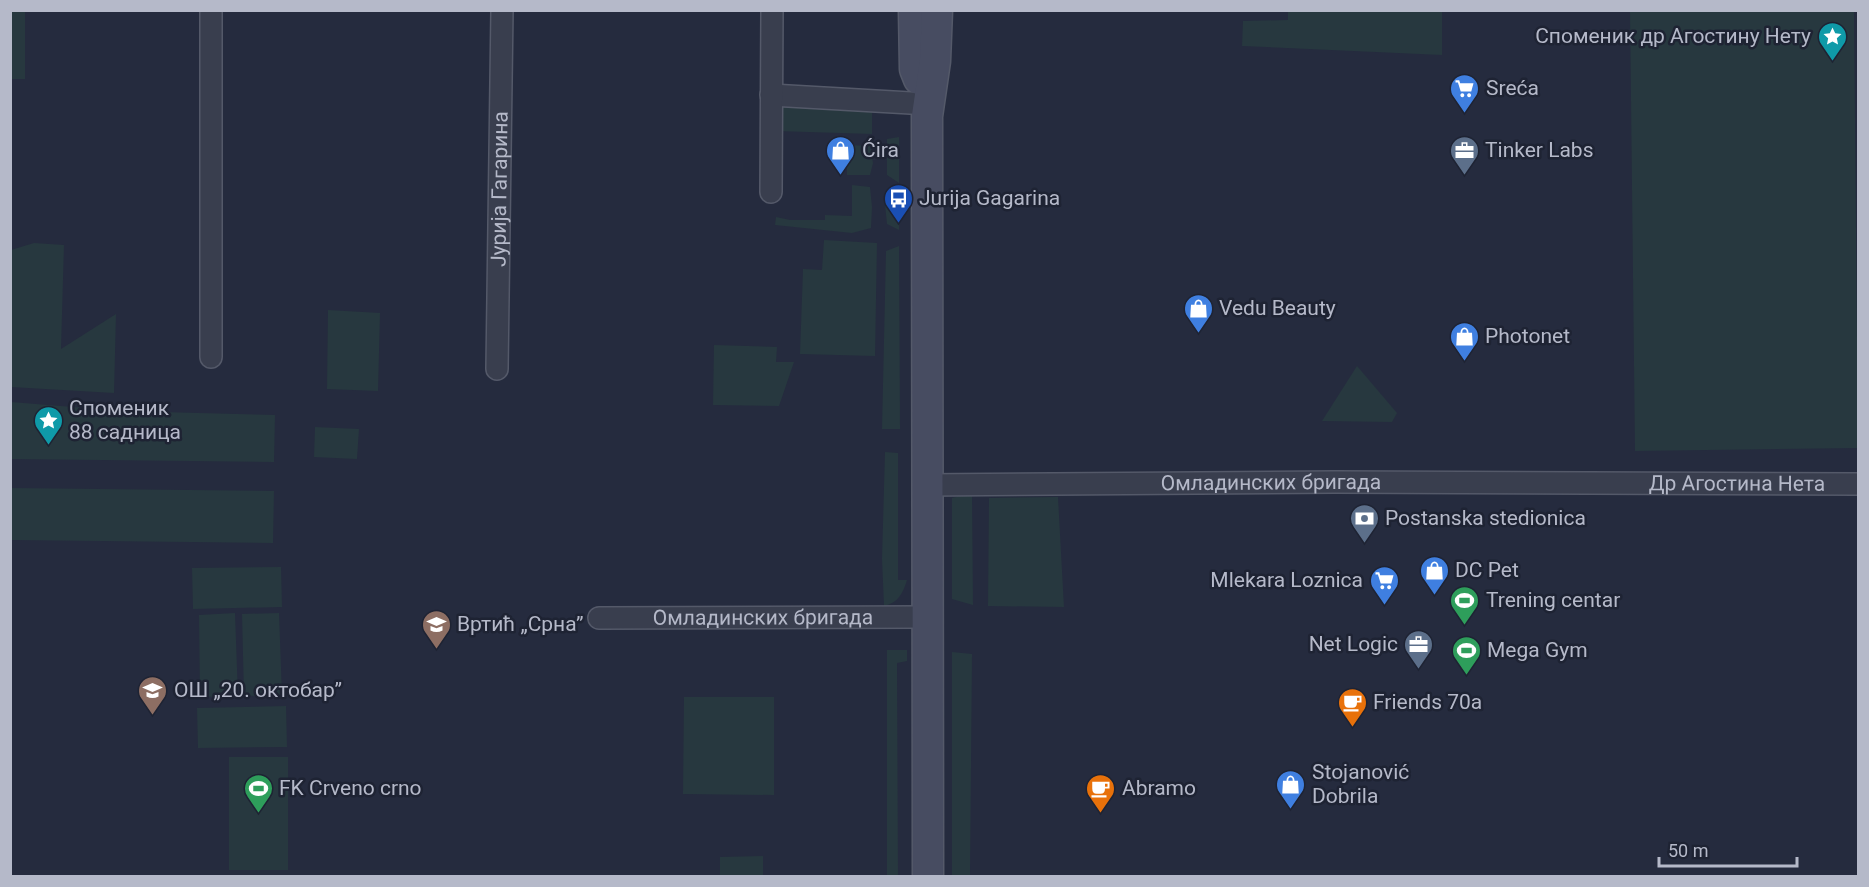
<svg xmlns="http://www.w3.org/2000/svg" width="1869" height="887" viewBox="0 0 1869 887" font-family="Roboto,sans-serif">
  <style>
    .green { fill: #27383f }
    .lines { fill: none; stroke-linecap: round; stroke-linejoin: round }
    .street-casing { stroke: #545969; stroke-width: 24 }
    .secondary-casing { stroke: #545969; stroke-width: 33 }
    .street { stroke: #393e4e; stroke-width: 21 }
    .secondary { stroke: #474c61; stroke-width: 30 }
    .labels { text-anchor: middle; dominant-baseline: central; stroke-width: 5; stroke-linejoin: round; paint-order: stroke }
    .poi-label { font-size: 21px; fill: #b5b9c9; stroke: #1e2333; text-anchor: start }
    .street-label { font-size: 21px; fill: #b5b9c9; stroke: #1e2333 }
  </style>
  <rect width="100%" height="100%" fill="#252b3e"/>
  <g class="green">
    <path d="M11,10L25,11V79H11Z"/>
    <path d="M1288,11H1442V55L1242,46L1243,21L1288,20Z"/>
    <path d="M1630,11H1854L1858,448L1635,451Z"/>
    <path d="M777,100L872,105V134L776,131Z"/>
    <path d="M899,137V183L887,175V139Z"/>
    <path d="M847,145L870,146L873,163L870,175H847Z"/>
    <path d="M852,185L870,187L872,207L871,228L852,233L775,225L776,217L790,220H825V215L852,216Z"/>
    <path d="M899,192V230L887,224L884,195Z"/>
    <path d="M824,240L877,243L875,356L800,354L803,269L822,270Z"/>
    <path d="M34,243L64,245L61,349L116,314L114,393L11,387V250Z"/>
    <path d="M899,246L900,429H882L886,251Z"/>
    <path d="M328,310L380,313L378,391L327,389Z"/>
    <path d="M714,345L777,347L776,362H794L779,406L713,405Z"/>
    <path d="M1357,366L1397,413L1392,422L1322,421Z"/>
    <path d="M11,402L123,411L275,415L274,462L11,459Z"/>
    <path d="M315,427L359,429L357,459L314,457Z"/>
    <path d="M885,452L898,453V580H907C903,593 898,603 884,606L882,559Z"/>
    <path d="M11,488L274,491L273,543L11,540Z"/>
    <path d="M972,493L973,605L952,599V498Z"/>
    <path d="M1058,497L1064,607L988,606L989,498Z"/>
    <path d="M281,567L282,607L193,609L192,568Z"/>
    <path d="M235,613L238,696L200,697L199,615Z"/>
    <path d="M279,613L282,695L244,696L242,614Z"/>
    <path d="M887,650H907V661L897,663L898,876H887Z"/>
    <path d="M952,652L972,654L970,876H952Z"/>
    <path d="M684,697H774V795L683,794Z"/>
    <path d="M286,706L287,747L198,748L197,708Z"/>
    <rect x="229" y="757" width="59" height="113"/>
    <path d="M763,856V876H720V857Z"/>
  </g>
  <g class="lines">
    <defs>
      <g id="street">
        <path d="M771,95L928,104"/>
        <path d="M771,192L772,10"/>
        <path d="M211,357V10"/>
        <path id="s1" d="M497,369L502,10"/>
        <path id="s2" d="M927,485L1335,482L1858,484"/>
        <path id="s3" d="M599,618L927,617"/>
      </g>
      <g id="secondary">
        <path d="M914,10L915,69L919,79"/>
        <path d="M928,876L927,116L935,61L937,10"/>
      </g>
    </defs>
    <use href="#street" class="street-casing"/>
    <use href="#secondary" class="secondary-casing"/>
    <use href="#street" class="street"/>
    <use href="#secondary" class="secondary"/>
  </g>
  <defs>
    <symbol id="sight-pin" viewBox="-11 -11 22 30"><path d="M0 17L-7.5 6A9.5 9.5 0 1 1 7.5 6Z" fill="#0f9aa8" stroke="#1e2333"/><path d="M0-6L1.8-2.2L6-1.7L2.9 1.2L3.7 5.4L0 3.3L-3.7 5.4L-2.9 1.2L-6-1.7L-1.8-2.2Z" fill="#fff"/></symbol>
    <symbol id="supermarket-pin" viewBox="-11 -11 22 30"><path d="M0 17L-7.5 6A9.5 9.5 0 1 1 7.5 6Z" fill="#3f7fe0" stroke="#1e2333"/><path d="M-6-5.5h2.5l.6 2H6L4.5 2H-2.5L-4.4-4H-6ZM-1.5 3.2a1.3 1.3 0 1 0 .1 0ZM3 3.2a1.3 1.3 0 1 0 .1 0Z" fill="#fff"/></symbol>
    <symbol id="shop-pin" viewBox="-11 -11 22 30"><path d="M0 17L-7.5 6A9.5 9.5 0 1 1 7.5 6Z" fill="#3f7fe0" stroke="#1e2333"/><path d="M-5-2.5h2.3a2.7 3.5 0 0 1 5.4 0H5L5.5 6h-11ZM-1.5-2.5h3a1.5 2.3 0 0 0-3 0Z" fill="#fff"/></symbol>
    <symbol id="office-pin" viewBox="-11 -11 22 30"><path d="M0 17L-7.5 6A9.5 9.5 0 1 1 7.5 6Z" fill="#5c6f8a" stroke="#1e2333"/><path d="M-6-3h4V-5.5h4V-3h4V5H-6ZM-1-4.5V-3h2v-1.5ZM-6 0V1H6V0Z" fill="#fff"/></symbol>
    <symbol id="bus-pin" viewBox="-11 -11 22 30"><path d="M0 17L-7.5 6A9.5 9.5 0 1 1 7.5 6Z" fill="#1a4fb4" stroke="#1e2333"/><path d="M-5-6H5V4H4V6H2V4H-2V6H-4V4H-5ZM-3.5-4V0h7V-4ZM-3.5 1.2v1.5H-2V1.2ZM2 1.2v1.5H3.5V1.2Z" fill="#fff"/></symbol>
    <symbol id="bank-pin" viewBox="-11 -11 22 30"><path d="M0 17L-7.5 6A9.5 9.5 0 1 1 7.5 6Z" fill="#5c6f8a" stroke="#1e2333"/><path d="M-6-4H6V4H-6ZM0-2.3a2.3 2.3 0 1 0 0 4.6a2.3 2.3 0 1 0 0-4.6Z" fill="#fff"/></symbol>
    <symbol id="stadium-pin" viewBox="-11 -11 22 30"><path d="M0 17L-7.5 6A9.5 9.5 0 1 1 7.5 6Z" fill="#2e9e5b" stroke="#1e2333"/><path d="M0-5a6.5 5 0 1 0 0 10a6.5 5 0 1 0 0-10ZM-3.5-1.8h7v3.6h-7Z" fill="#fff"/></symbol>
    <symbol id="school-pin" viewBox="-11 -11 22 30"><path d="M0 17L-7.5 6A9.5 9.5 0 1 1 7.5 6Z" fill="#8d6e63" stroke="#1e2333"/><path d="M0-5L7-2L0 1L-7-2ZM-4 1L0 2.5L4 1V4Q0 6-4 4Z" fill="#fff"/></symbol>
    <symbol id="cafe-pin" viewBox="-11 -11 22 30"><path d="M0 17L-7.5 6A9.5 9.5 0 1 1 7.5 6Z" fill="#e8710a" stroke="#1e2333"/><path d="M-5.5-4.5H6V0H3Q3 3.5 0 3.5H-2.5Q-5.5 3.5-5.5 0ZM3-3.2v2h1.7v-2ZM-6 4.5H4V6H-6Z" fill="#fff"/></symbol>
  </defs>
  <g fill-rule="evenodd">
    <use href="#sight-pin" x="1816" y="20" width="33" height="45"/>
    <use href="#supermarket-pin" x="1448" y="72" width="33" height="45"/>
    <use href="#shop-pin" x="824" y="134" width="33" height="45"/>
    <use href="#office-pin" x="1448" y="134" width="33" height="45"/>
    <use href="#bus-pin" x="882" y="182" width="33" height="45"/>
    <use href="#shop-pin" x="1182" y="292" width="33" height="45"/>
    <use href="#shop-pin" x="1448" y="320" width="33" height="45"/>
    <use href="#sight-pin" x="32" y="404" width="33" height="45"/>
    <use href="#bank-pin" x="1348" y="502" width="33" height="45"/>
    <use href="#shop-pin" x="1418" y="554" width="33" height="45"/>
    <use href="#supermarket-pin" x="1368" y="564" width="33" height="45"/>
    <use href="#stadium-pin" x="1448" y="584" width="33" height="45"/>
    <use href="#school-pin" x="420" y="608" width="33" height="45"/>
    <use href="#office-pin" x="1402" y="628" width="33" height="45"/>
    <use href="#stadium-pin" x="1450" y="634" width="33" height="45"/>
    <use href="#school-pin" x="136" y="674" width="33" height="45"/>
    <use href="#cafe-pin" x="1336" y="686" width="33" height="45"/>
    <use href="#shop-pin" x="1274" y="768" width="33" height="45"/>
    <use href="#stadium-pin" x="242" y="772" width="33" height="45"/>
    <use href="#cafe-pin" x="1084" y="772" width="33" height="45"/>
  </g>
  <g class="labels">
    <g class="poi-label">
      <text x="1811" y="36" text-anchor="end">Споменик др Агостину Нету</text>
      <text x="1486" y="88">Sreća</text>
      <text x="862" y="150">Ćira</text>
      <text x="1485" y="150">Tinker Labs</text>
      <text x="919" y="198">Jurija Gagarina</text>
      <text x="1219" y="308">Vedu Beauty</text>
      <text x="1485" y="336">Photonet</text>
      <text x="69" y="408">Споменик<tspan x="69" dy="24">88 садница</tspan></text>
      <text x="1385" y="518">Postanska stedionica</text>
      <text x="1455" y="570">DC Pet</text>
      <text x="1363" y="580" text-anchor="end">Mlekara Loznica</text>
      <text x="1486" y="600">Trening centar</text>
      <text x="457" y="624">Вртић „Срна”</text>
      <text x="1398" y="644" text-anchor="end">Net Logic</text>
      <text x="1487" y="650">Mega Gym</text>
      <text x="174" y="690">ОШ „20. октобар”</text>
      <text x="1373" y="702">Friends 70a</text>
      <text x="1312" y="772">Stojanović<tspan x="1312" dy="24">Dobrila</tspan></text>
      <text x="279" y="788">FK Crveno crno</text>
      <text x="1122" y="788">Abramo</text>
    </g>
    <g class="street-label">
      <text stroke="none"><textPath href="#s1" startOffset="180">Јурија Гагарина</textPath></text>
      <text stroke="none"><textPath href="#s2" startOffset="344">Омладинских бригада</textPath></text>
      <text stroke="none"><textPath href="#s2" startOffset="810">Др Агостина Нета</textPath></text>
      <text stroke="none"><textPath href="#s3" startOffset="164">Омладинских бригада</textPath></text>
    </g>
  </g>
  <rect width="1869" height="887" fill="none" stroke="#b5b9c9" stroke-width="24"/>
  <path d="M1659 857v9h138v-9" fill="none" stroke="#b5b9c9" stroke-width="3"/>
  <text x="1668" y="857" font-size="18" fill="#b5b9c9" stroke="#1e2333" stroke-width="4.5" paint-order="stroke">50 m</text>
</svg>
